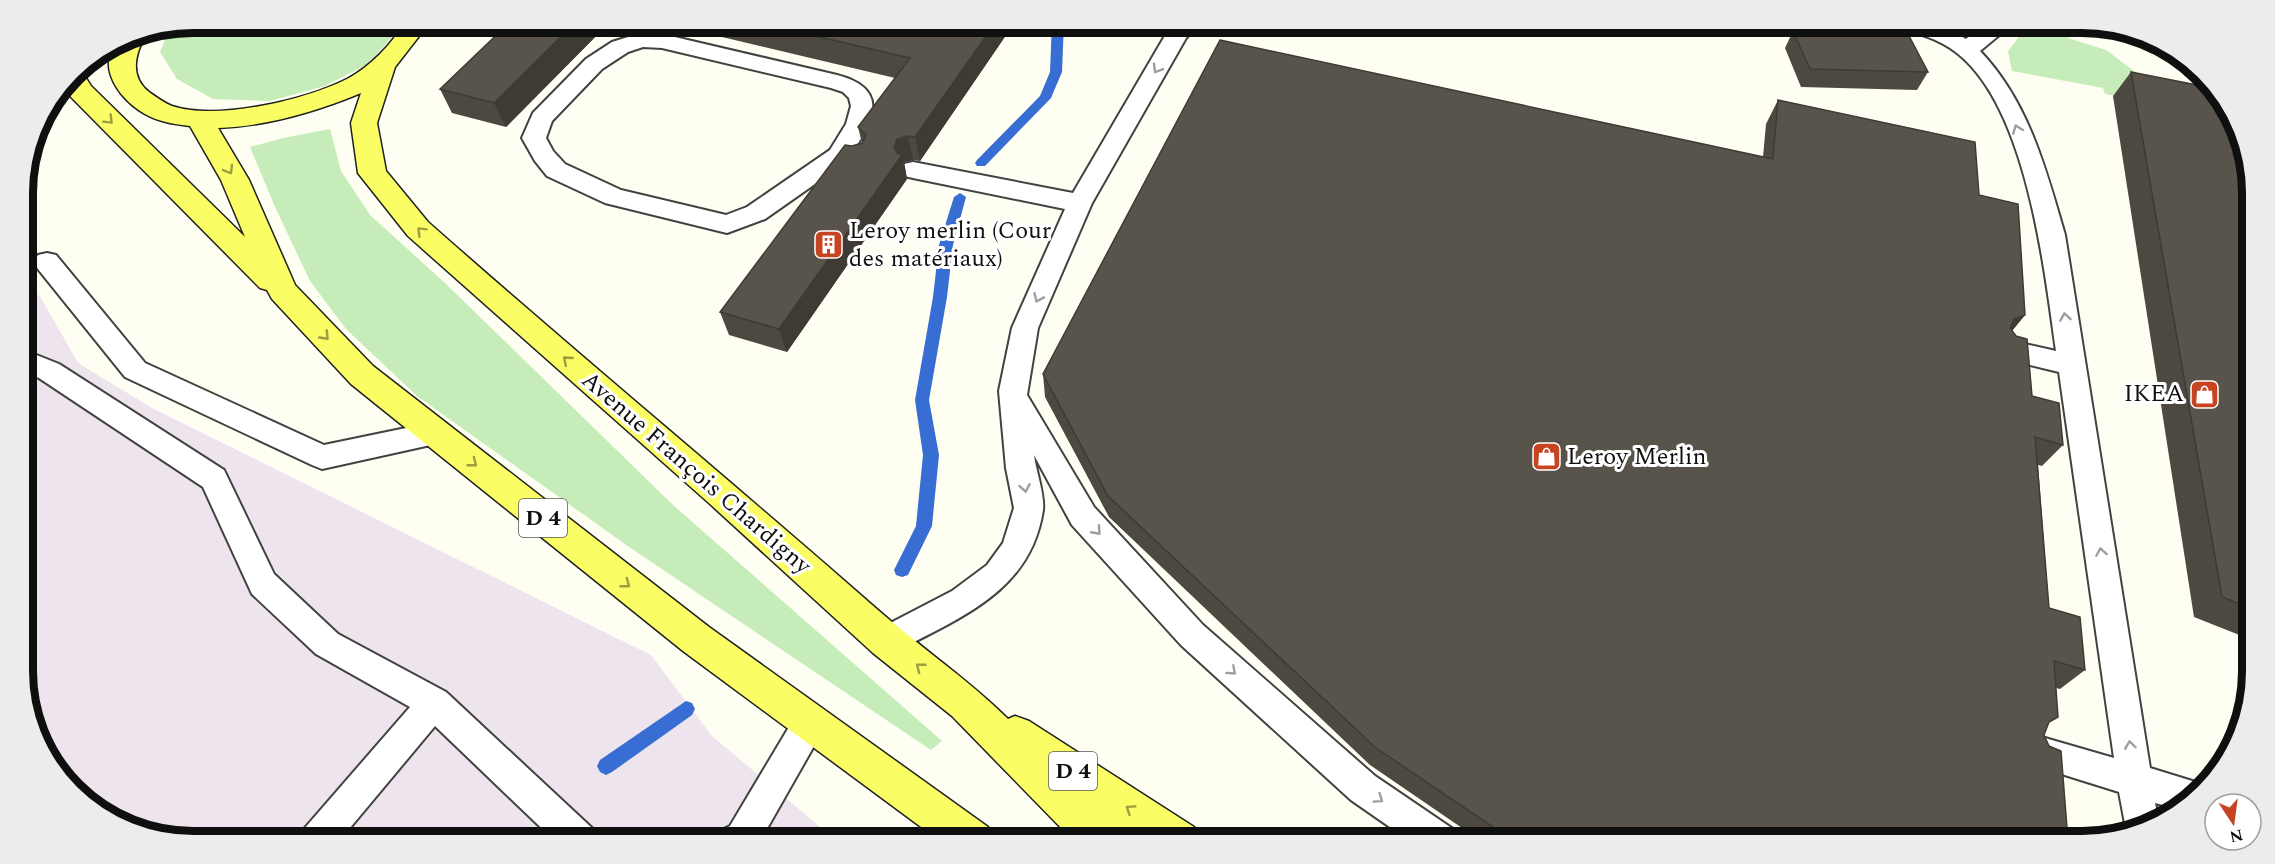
<svg xmlns="http://www.w3.org/2000/svg" width="2275" height="864" viewBox="0 0 2275 864" font-family="Spectral,serif">
  <style>
    .industrial { fill: #eee4ed }
    .green { fill: #c6ecb9 }
    .lines { fill: none; stroke-linecap: round; stroke-linejoin: round }
    .stream { fill: #386dd3; fill-rule: evenodd }
    .lane-casing { stroke: #424242; stroke-width: 4 }
    .primary-casing { stroke: #202020; stroke-width: 3 }
    .lane { fill: #fff; fill-rule: evenodd }
    .primary { fill: #fbfd64; fill-rule: evenodd }
    .wall { fill: #4d4840 }
    .shaded-wall { fill: #3e3b34 }
    .building { fill: #59544b; stroke: #3e3b34; stroke-width: 1.5 }
    .oneway { stroke: #9f9f9f }
    .oneway2 { stroke: #9d9e42 }
    .labels { text-anchor: middle; dominant-baseline: central; stroke-width: 6; stroke-linejoin: round; paint-order: stroke }
    .shield { fill: #fff; stroke: #575757; stroke-width: 1.5 }
    .shield-label { font-size: 22px; font-weight: bold; fill: #0f0f0f }
    .poi-label { font-size: 24px; fill: #0f0f0f; stroke: #fff; text-anchor: start }
    .street-label { font-size: 24px; fill: #0f0f0f; stroke: #fff }
    .rim { fill: none; stroke: #0f0f0f; stroke-width: 8 }
  </style>
  <rect width="100%" height="100%" fill="#fefff2"/>
  <path class="industrial" d="M23,288L40,296L78,363L152,408L651,655L712,736L837,841H193L138,832L64,783L26,704Z"/>
  <g class="green">
    <path d="M400,22L401,27L368,64L325,86L270,101L213,99L177,79L160,52L170,27L193,23Z"/>
    <path d="M2032,27H2066L2068,38L2106,50L2138,74L2152,102L2105,94L2103,88L2012,71L2008,51L2019,37Z"/>
    <path d="M330,129L341,171L370,215L445,283L673,505L942,741L931,750L632,549L417,396L346,329L310,281L275,207L250,147L283,138Z"/>
  </g>
  <g class="lines">
    <g class="stream">
      <path d="M1052,22H1064L1062,72L1051,98L985,166H977L975,163L977,160L1040,96L1050,72Z"/>
      <path d="M960,193L966,197L953,245L947,297L929,400L939,455L932,526L908,575L902,577L896,575L894,570L916,526L923,455L915,400L933,297L939,245L954,197Z"/>
      <path d="M686,701L692,703L695,709L692,715L612,772L606,775L600,772L597,766L600,760Z"/>
    </g>
    <defs>
      <g id="lane">
        <path d="M1177,22H1201L1186,38L1092,203L1038,328L1027,395L1094,507L1203,625L1375,776L1453,829L1458,841H1410L1351,800L1181,645L1072,525L1034,455C1036,471 1045,496 1043,510C1031,591 961,617 897,651L886,655L875,651L870,641L875,631L952,591L987,565L1003,543L1014,508L1006,468L999,391L1012,328L1065,209L913,178L904,176L901,170L904,164L913,162L1073,193L1166,34Z"/>
        <path d="M1892,22C1926,22 1936,21 1966,39L1986,22H2015L1980,51C2028,101 2046,169 2065,235L2150,768L2202,784C2184,810 2187,812 2155,803L2158,817L2126,829L2119,792L2026,763L2021,752L2026,741L2038,736L2114,758L2059,372L1997,357L1993,350L1997,343L2007,340L2056,351C2044,267 2027,108 1957,53C1938,38 1917,33 1894,27Z"/>
        <path d="M641,33L662,34L837,75C887,88 876,117 853,151L865,154L869,160L865,166L857,168L842,165L765,219L727,233L605,203L547,176L535,161L522,138L533,113L586,59L612,42ZM643,47L662,48L831,88L843,92L849,98L851,106L846,124L830,150L747,207L726,215L621,190L565,164L553,151L546,138L552,121L602,69L628,52Z"/>
        <path d="M47,253L56,255L145,363L324,445L435,422L445,425L449,433L445,441L435,444L322,469L312,465L125,377L38,269L34,262L38,255Z"/>
        <path d="M24,350L59,364L224,470L274,574L338,634L446,692L593,829L598,841H555L435,726L339,841H299L304,829L410,707L316,654L252,594L203,487L39,378L24,372Z"/>
        <path d="M810,707L822,712L827,723L760,841H719L724,829L730,826L798,712Z"/>
      </g>
      <path id="primary" d="M405,22H430L395,67L377,123L386,171L428,222C577,354 730,480 879,611C921,648 968,679 1008,719L1015,716L1029,721L1194,827L1199,841H1143L1129,832L1132,841H1077L1067,834L952,716L873,653L710,504L408,236L358,173L351,123L361,93C315,112 267,126 218,128L249,180L295,285L373,366L709,627L988,827L993,841H940L683,651L351,384L272,299L267,290L260,288L71,97L64,86L77,69L81,70L91,86L245,237L221,180L190,126C174,124 159,122 145,114C107,92 88,43 144,32L146,34C135,54 129,76 149,92C156,97 164,103 172,106C217,121 305,100 347,79C370,67 391,45 405,22Z"/>
    </defs>
    <use href="#lane" class="lane-casing"/>
    <use href="#primary" class="primary-casing"/>
    <use href="#lane" class="lane"/>
    <use href="#primary" class="primary"/>
  </g>
  <g class="wall">
    <path d="M510,22H610L506,127L452,113L440,89Z"/>
    <path d="M659,22H1015L920,161L913,160L904,162L907,179L787,352L729,335L720,312L852,146L862,143L858,127L895,78Z"/>
    <path d="M1793,31L1928,72L1917,90L1801,87L1785,48Z"/>
    <path d="M2131,72L2251,170L2252,640L2194,617L2113,96Z"/>
    <path d="M1778,100L1979,195L2025,315L2012,331L2032,396L2063,445L2042,466L2038,465L2049,608L2085,670L2060,689L2056,688L2047,725L2044,735L2068,841H1481L1370,765L1109,517L1045,397L1043,374L1763,157L1766,124Z"/>
  </g>
  <g class="shaded-wall">
    <path d="M576,22H610L506,127L494,103Z"/>
    <path d="M996,22H1015L920,161L915,137Z"/>
    <path d="M908,136L913,160L904,162L907,179L787,352L779,329L894,147L897,139Z"/>
    <path d="M2025,315L2006,338L2014,319Z"/>
  </g>
  <g class="building">
    <path d="M510,22H576L494,103L440,89Z"/>
    <path d="M755,22H996L915,137L908,136L897,139L894,147L897,153L902,155L779,329L720,312L845,145L852,146L862,143L866,135L858,127L910,58Z"/>
    <path d="M1793,31L1908,34L1928,72L1810,69Z"/>
    <path d="M1220,40L1773,159L1778,100L1975,142L1979,195L2018,204L2025,315L2014,319L2010,328L2016,336L2027,339L2032,396L2059,403L2063,445L2035,437L2049,608L2080,617L2085,670L2054,661L2058,717L2049,722L2044,735L2049,746L2061,751L2068,841H1514L1376,748L1108,496L1043,374Z"/>
    <path d="M2131,72L2217,89L2251,170L2252,609L2222,597Z"/>
  </g>
  <defs><path id="oneway-chevron" d="M-2-3.5L2.5 0L-2 3.5" fill="none" stroke-width="1.6" stroke-linecap="round" stroke-linejoin="round" transform="scale(1.5)"/></defs>
  <g class="oneway">
    <use href="#oneway-chevron" transform="translate(1157 69) rotate(120)"/>
    <use href="#oneway-chevron" transform="translate(2017 129) rotate(-111)"/>
    <use href="#oneway-chevron" transform="translate(1038 298) rotate(114)"/>
    <use href="#oneway-chevron" transform="translate(2065 317) rotate(-99)"/>
    <use href="#oneway-chevron" transform="translate(1025 488) rotate(80)"/>
    <use href="#oneway-chevron" transform="translate(1097 531) rotate(48)"/>
    <use href="#oneway-chevron" transform="translate(2101 552) rotate(-99)"/>
    <use href="#oneway-chevron" transform="translate(1232 671) rotate(42)"/>
    <use href="#oneway-chevron" transform="translate(2130 745) rotate(-98)"/>
    <use href="#oneway-chevron" transform="translate(1379 799) rotate(35)"/>
  </g>
  <g class="oneway2">
    <use href="#oneway-chevron" transform="translate(109 120) rotate(45)"/>
    <use href="#oneway-chevron" transform="translate(229 170) rotate(60)"/>
    <use href="#oneway-chevron" transform="translate(421 231) rotate(-135)"/>
    <use href="#oneway-chevron" transform="translate(325 336) rotate(46)"/>
    <use href="#oneway-chevron" transform="translate(567 360) rotate(-139)"/>
    <use href="#oneway-chevron" transform="translate(473 463) rotate(38)"/>
    <use href="#oneway-chevron" transform="translate(626 584) rotate(38)"/>
    <use href="#oneway-chevron" transform="translate(920 667) rotate(-142)"/>
    <use href="#oneway-chevron" transform="translate(1130 809) rotate(-146)"/>
  </g>
  <defs>
    <symbol id="building-square" viewBox="-11 -11 22 22"><rect x="-9" y="-9" width="18" height="18" rx="4" fill="#c64421" stroke="#fff"/><path d="M-4-6H4V6H1V3H-1V6H-4ZM-2.5-4.3h1.7v1.8h-1.7ZM.8-4.3h1.7v1.8H.8ZM-2.5-1h1.7V.8h-1.7ZM.8-1h1.7V.8H.8Z" fill="#fff"/></symbol>
    <symbol id="shop-square" viewBox="-11 -11 22 22"><rect x="-9" y="-9" width="18" height="18" rx="4" fill="#c64421" stroke="#fff"/><path d="M-5-2.5h2.3a2.7 3.5 0 0 1 5.4 0H5L5.5 6h-11ZM-1.5-2.5h3a1.5 2.3 0 0 0-3 0Z" fill="#fff"/></symbol>
  </defs>
  <g fill-rule="evenodd">
    <use href="#building-square" x="812" y="228" width="33" height="33"/>
    <use href="#shop-square" x="2188" y="378" width="33" height="33"/>
    <use href="#shop-square" x="1530" y="440" width="33" height="33"/>
  </g>
  <g class="labels">
    <g class="shield">
      <rect x="519" y="499" width="48" height="38" rx="4.5"/>
      <rect x="1049" y="752" width="48" height="38" rx="4.5"/>
    </g>
    <g class="shield-label">
      <text x="543" y="518">D 4</text>
      <text x="1073" y="771">D 4</text>
    </g>
    <g class="poi-label">
      <text x="849" y="231">Leroy merlin (Cour<tspan x="849" dy="28">des matériaux)</tspan></text>
      <text x="2184" y="394" text-anchor="end">IKEA</text>
      <text x="1567" y="457">Leroy Merlin</text>
    </g>
    <g class="street-label">
      <text transform="translate(696 473) rotate(41)">Avenue François Chardigny</text>
    </g>
  </g>
  <path d="M0 0H2275V864H0ZM193 33H2082A160 160 0 0 1 2242 193V671A160 160 0 0 1 2082 831H193A160 160 0 0 1 33 671V193A160 160 0 0 1 193 33Z" fill="#ececec" fill-rule="evenodd"/>
  <path class="rim" d="M193 33H2082A160 160 0 0 1 2242 193V671A160 160 0 0 1 2082 831H193A160 160 0 0 1 33 671V193A160 160 0 0 1 193 33Z"/>
  <g transform="translate(2233 822) rotate(167)"><circle r="28" fill="#ffffff" stroke="#9f9f9f" stroke-width="1.5"/>
  <path d="M0-4.5L10 22L0 15L-10 22Z" fill="#c64421"/>
  <text y="-9" font-size="16" font-weight="bold" text-anchor="middle" fill="#0f0f0f">N</text>
  </g>
</svg>
